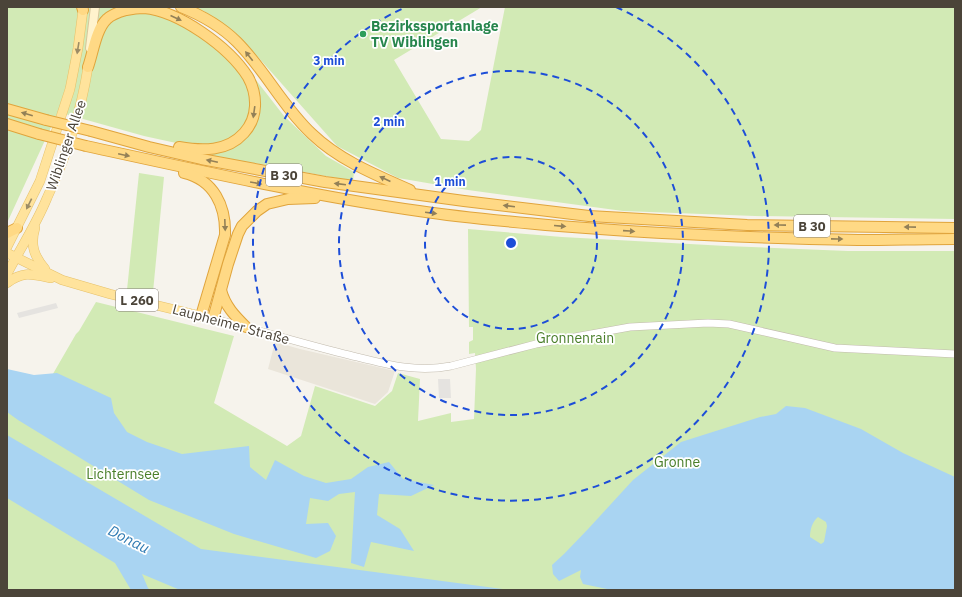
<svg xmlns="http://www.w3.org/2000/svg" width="962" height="597" viewBox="0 0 962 597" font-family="'IBM Plex Sans',sans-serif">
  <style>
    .residential { fill: #eae5da }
    .green { fill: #d2eab5 }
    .parking { fill: #e5e3e0 }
    .water { fill: #a9d4f2; fill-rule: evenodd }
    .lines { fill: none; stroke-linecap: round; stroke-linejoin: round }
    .tertiary-casing { stroke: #c2bbae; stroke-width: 8 }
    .secondary-casing { stroke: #d6c79b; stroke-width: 10 }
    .primary-casing { stroke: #e6c16a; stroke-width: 10 }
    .trunk-casing { stroke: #e0a43c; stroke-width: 12 }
    .tertiary { stroke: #fff; stroke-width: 7 }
    .secondary { stroke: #fff3cd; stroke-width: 8 }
    .primary { stroke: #ffe39c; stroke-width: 9 }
    .trunk { stroke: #ffd985; stroke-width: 10 }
    .trunk-bridge-casing { stroke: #e0a43c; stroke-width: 12; stroke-linecap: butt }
    .trunk-bridge { stroke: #ffd985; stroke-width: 10 }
    .oneway { fill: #938057 }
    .oneway2 { fill: #9c8c66 }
    .ring { fill: none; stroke: #1d4ed8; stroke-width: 2; stroke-dasharray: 7 5 }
    .leisure-dot { fill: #2e9e5b; stroke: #fff; stroke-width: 1.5 }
    .labels { text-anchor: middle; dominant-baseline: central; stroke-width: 3.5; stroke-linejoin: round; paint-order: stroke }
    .shield { fill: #fff; stroke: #817c74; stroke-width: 1 }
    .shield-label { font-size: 13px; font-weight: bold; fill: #4b4439 }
    .leisure-label { font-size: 14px; font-weight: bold; fill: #27864d; stroke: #fff; text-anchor: start }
    .street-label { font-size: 14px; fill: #4b4439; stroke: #fff }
    .park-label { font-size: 14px; fill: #4a7f2a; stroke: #fff }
    .water-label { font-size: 15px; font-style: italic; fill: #2e7ab2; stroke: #fff }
    .centre { fill: #1d4ed8; stroke: #fff; stroke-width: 2 }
    .ring-label { font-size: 12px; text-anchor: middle; font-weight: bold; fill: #1d4ed8; stroke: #fff; stroke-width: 3.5; stroke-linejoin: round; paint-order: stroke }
  </style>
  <rect width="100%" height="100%" fill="#f6f3ec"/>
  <path class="residential" d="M275,342L300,349L395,371L388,392L375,404L268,369Z"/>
  <g class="green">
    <path d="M7,7H158L198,24L238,57L284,116L326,156L354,172L353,181L215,156L199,148L144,136L58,112L7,223Z"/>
    <path d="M193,7H482L394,60L441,139L469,141L481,130L505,7H955V219L755,216L623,211L468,190L398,178L337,146L258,57L204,11Z"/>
    <path d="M139,173L164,177L153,292L127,290Z"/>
    <path d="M468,229L562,237L726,246L848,251H955V590H7V370L50,379L76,334L79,331L96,302L234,336L214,403L287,446L301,436L315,386L375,406L392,391L398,373L420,379L418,421L451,413V422L474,419L476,369L475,353L469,354V342L473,340V327H469Z"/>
  </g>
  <g class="parking">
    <path d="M56,303L58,308L19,318L17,313Z"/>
    <path d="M438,379H450L451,398H439Z"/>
  </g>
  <g class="water">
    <path d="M7,369L34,375L57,373L111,398L114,413L127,432L147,442L182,454L249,446L250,467L266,480L275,460L304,476L326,483L351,479L368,467L389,462L403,479L434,485L411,496L379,494L377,515L400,529L414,551L371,542L364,567L351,563L355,492L339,494L328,501L310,498L306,524L328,523L336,536L330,551L316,558L234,534L149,500L18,420L7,412Z"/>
    <path d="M786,406L805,408L861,429L903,453L955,477V590H612L583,584L580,577L581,570L559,581L553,574L552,565L564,554L589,528L633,480L681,442L760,417L776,414ZM818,517L826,522L827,526L824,542L821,544L810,537C810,530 812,522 818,517Z"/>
    <path d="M7,435L201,549L510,590H180L142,574L148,588L150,590H131L115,563L7,498Z"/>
  </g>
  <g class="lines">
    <defs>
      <path id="tertiary" d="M213,319C259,330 304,344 349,355C385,364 415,373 451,366L536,344L630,327L708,323L729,324L835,348L955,354"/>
      <path id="secondary" d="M90,48L95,7"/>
      <g id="primary">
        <path d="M35,228C30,245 34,256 45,269"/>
        <path d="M7,247L40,181L70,89L78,48L83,10"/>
        <path d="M7,253L62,280L110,294L213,319"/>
        <path d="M7,274C20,249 36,225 47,198C66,157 81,112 88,67"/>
        <path d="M7,283C23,271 32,274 51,278"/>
      </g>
      <g id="trunk">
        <path d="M82,7L83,10"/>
        <path d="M181,7C201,15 222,27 237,42C265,70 283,107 312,134C339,160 376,175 410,190"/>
        <path d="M88,67C93,53 96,29 107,19C112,14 119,12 126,10C131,9 138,8 144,8C179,11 229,47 248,77C258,95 258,118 244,133C227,152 202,151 179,147"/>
        <path d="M7,109L46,120"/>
        <path d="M7,124L39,134"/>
        <path d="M91,131L149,147L201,159L325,182L464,201L589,216L747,225L955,228"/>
        <path d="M86,146C197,170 307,195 419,211C465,218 512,222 559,226C658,234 758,238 858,240C890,240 923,239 955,239"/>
        <path d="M184,173C214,180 226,206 225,235L201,316"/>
        <path d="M7,233L17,228"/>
        <path d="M221,290C225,306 235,316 246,327"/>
        <path d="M213,319L228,264L238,234L242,226L257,211L267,204L288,199L315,198"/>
      </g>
    </defs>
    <use href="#tertiary" class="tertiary-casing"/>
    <use href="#secondary" class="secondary-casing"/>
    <use href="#primary" class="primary-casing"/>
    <use href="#trunk" class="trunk-casing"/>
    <use href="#tertiary" class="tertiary"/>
    <use href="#secondary" class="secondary"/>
    <use href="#primary" class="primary"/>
    <use href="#trunk" class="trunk"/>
    <defs>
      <g id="trunk-bridge">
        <path d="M46,120L91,131"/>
        <path d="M39,134L86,146"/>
      </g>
    </defs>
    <use href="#trunk-bridge" class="trunk-bridge-casing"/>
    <use href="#trunk-bridge" class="trunk-bridge"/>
  </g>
  <defs><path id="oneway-solid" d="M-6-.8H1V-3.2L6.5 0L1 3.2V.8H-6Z"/></defs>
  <g class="oneway">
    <use href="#oneway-solid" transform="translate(176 18) rotate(24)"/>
    <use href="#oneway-solid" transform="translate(249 56) rotate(-128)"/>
    <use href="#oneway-solid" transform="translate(254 112) rotate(98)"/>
    <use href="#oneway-solid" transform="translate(27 114) rotate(-164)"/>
    <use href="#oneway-solid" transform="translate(124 155) rotate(12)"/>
    <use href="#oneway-solid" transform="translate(212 161) rotate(-168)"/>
    <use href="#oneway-solid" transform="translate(385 179) rotate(-155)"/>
    <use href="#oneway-solid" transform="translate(256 183) rotate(10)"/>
    <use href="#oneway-solid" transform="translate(340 184) rotate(-173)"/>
    <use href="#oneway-solid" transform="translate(509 206) rotate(-173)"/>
    <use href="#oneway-solid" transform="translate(431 213) rotate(7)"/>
    <use href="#oneway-solid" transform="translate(225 225) rotate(88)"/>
    <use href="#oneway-solid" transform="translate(780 225) rotate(-179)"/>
    <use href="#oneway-solid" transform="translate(560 226) rotate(5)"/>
    <use href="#oneway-solid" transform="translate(910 227) rotate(-179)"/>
    <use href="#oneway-solid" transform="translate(629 231) rotate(4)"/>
    <use href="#oneway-solid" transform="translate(837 239) rotate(1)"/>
  </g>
  <g class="oneway2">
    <use href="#oneway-solid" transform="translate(78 48) rotate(99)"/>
    <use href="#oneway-solid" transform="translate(29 204) rotate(116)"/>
  </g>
  <g class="ring">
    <circle cx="511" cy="243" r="86"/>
    <circle cx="511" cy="243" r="172"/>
    <path d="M616 7A258 258 0 1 1 406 7"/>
  </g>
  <circle class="leisure-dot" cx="363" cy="34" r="4"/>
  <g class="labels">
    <g class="shield">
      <rect x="266" y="164" width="36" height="22" rx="3"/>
      <rect x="794" y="215" width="36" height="22" rx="3"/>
      <rect x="116" y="289" width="42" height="22" rx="3"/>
    </g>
    <g class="shield-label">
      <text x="284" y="175">B 30</text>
      <text x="812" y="226">B 30</text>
      <text x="137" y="300">L 260</text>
    </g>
    <g class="leisure-label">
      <text x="371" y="26">Bezirkssportanlage<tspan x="371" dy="16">TV Wiblingen</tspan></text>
    </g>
    <g class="street-label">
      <text transform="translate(66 145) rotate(-71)">Wiblinger Allee</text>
      <text transform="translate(231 324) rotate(15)">Laupheimer Straße</text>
    </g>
    <g class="park-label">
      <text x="575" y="338">Gronnenrain</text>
      <text x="677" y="462">Gronne</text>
      <text x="123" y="474">Lichternsee</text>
    </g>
    <g class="water-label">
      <text transform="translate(129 539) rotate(27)">Donau</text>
    </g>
  </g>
  <circle cx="511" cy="243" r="6" class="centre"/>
  <g class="ring-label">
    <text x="329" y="65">3 min</text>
    <text x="389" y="126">2 min</text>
    <text x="450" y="186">1 min</text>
  </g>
  <rect width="962" height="597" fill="none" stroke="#4b4439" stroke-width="16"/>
</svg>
